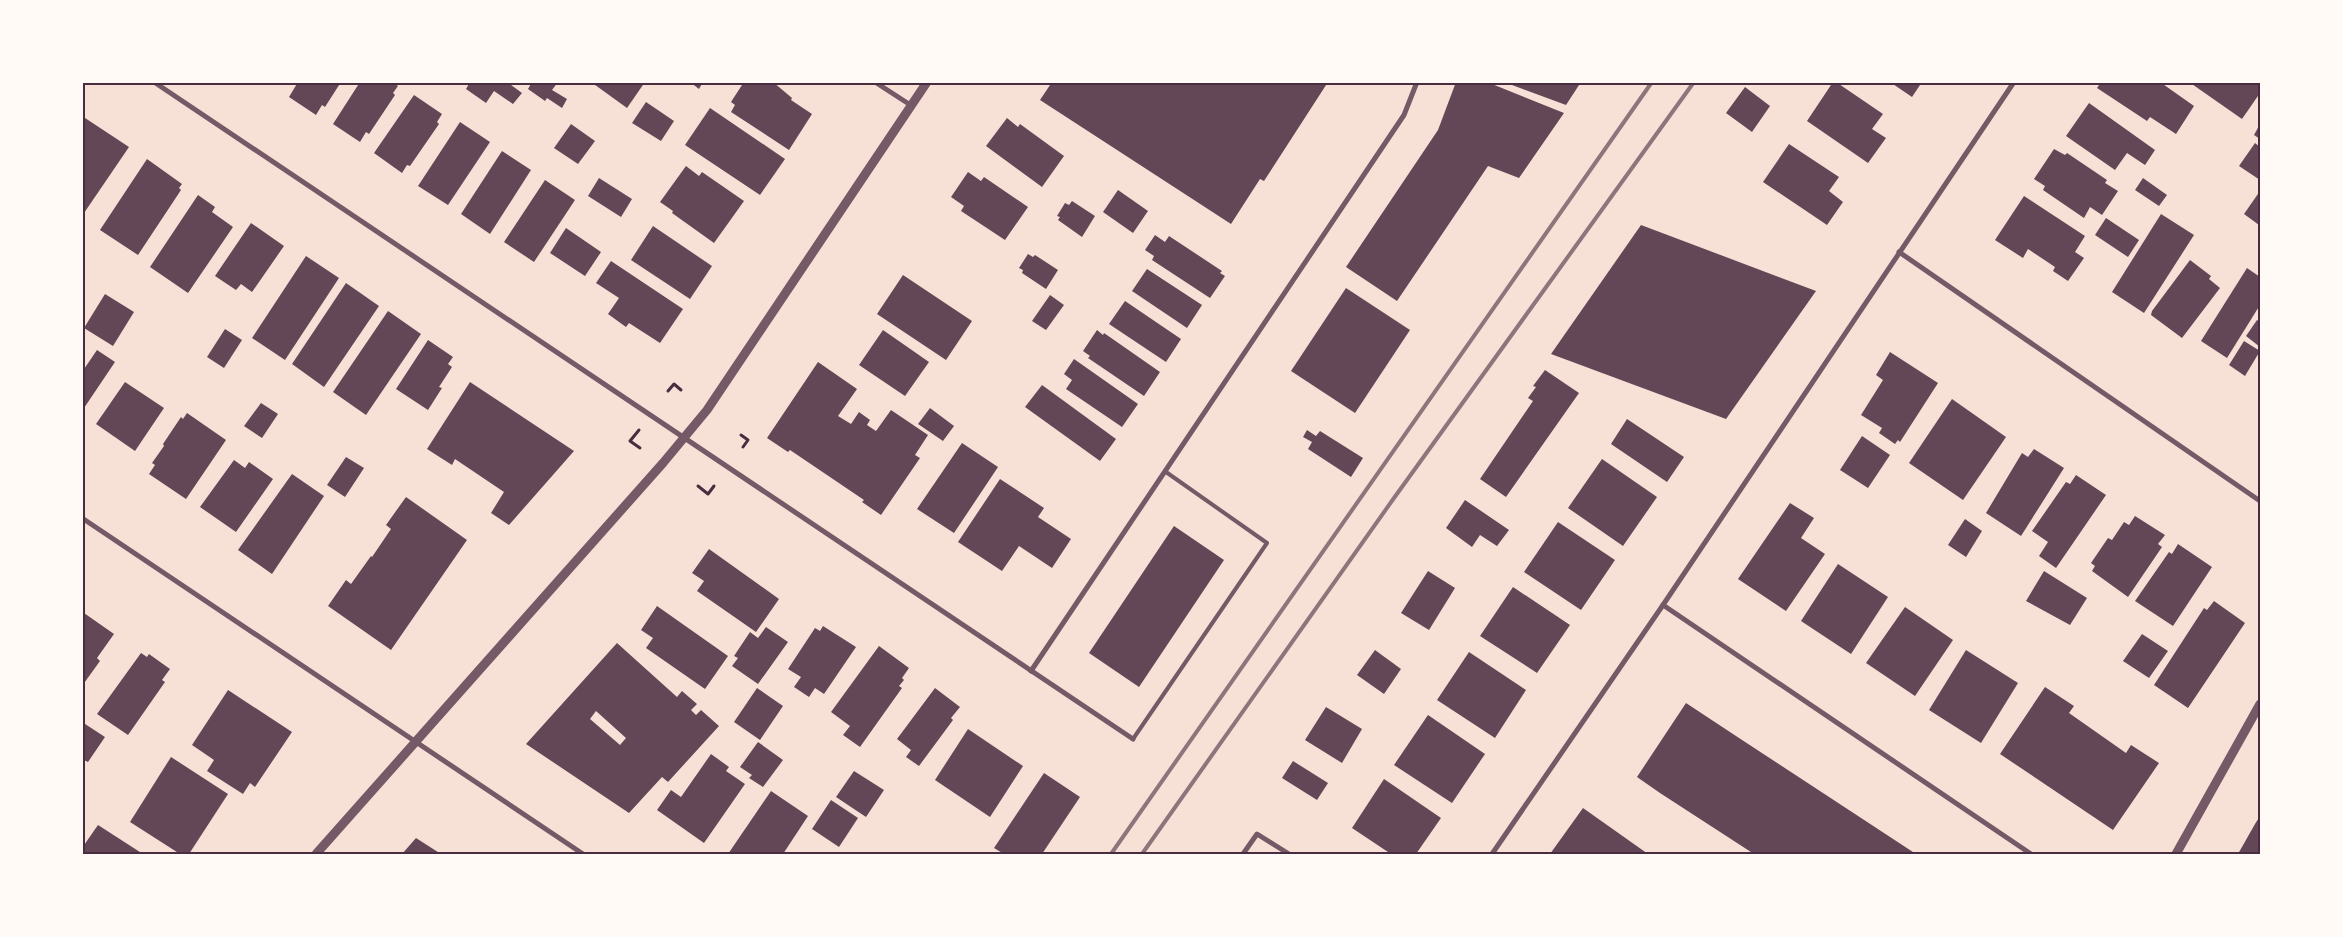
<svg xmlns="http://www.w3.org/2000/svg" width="2343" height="937" viewBox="0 0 2343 937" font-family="'Roboto Condensed',sans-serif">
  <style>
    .building { fill: #644757; fill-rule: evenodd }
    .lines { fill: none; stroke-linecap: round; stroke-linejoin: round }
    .path { stroke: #4a2c40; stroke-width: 3 }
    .service { stroke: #755966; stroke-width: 4 }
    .minor { stroke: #755966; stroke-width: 5 }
    .tertiary { stroke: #755966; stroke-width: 9 }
    .rail { stroke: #8f747c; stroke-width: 4 }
    .neatline { fill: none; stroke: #4a2c40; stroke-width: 2 }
  </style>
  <rect width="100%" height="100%" fill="#f7e1d7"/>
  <g class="building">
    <path d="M298,82H341L325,107L322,105L316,115L289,97Z"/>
    <path d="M360,82H392L398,86L393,93L395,95L369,134L366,132L360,142L333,124Z"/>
    <path d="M470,82H507L522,93L513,104L494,91L486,103L466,89Z"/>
    <path d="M532,82H558L552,90L567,99L562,108L547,98L545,101L528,89Z"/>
    <path d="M591,82H645L627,108Z"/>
    <path d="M690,82H703L699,89Z"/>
    <path d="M738,82H773L792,98L791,100L812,114L789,150L731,112L735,105L731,102L742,85Z"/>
    <path d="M1052,82H1328L1264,181L1260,179L1231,224L1040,100Z"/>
    <path d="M1456,82H1487L1564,113L1519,178L1488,166L1397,301L1346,267L1438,130Z"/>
    <path d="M1504,82H1581L1566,105Z"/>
    <path d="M1833,82H1836L1883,114L1872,129L1886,138L1868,163L1807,121Z"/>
    <path d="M1890,82H1922L1912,97Z"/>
    <path d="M2101,82H2160L2194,106L2176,134L2150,117L2147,121L2097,88Z"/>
    <path d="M2189,82H2258L2260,84V93L2242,119Z"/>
    <path d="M1745,87L1770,106L1752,132L1726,113Z"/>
    <path d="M414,95L442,114L437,122L439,124L410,166L407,165L402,173L374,153Z"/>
    <path d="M646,102L674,121L661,141L632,123Z"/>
    <path d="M2089,103L2155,150L2145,165L2127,153L2115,170L2066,136Z"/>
    <path d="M710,108L785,159L760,195L685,145Z"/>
    <path d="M82,116L129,147L82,216Z"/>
    <path d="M1007,118L1018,127L1020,124L1064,156L1042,187L986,146Z"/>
    <path d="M460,122L490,142L448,205L418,186Z"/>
    <path d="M571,124L595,141L578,164L554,148Z"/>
    <path d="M2260,124V139L2254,135Z"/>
    <path d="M2255,143L2260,147V180L2239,166Z"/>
    <path d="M1789,144L1839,177L1829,191L1843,202L1827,225L1763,182Z"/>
    <path d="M2054,149L2065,155L2067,153L2107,180L2105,183L2118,191L2102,215L2090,207L2084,218L2043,190L2045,186L2034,179Z"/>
    <path d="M502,151L531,170L490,234L461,214Z"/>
    <path d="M147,159L182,184L179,188L181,190L138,255L100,230Z"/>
    <path d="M686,166L699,176L702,172L744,201L714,243L672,213L673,211L660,202Z"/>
    <path d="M968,172L981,181L984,177L1028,207L1005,240L961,211L964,206L951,197Z"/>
    <path d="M599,178L632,199L621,217L588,196Z"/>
    <path d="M2143,178L2167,195L2159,206L2135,190Z"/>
    <path d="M545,180L575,200L534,262L504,242Z"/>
    <path d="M1118,190L1148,211L1133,233L1103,212Z"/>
    <path d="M2260,191V223L2259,225L2244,214Z"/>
    <path d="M198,195L215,207L212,212L233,227L188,293L150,267Z"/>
    <path d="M2024,196L2085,236L2075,252L2084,258L2068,281L2053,271L2055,267L2028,249L2023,258L1995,240Z"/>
    <path d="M1072,201L1095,216L1082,237L1058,220L1060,217L1057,216L1065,203L1069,205Z"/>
    <path d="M2161,214L2194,235L2144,313L2112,292Z"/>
    <path d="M2106,218L2139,240L2128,257L2095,235Z"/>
    <path d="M251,223L284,246L252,292L241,284L236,290L215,276Z"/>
    <path d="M1641,225L1816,291L1726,419L1551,354Z"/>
    <path d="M653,226L712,266L690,299L631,260Z"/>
    <path d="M566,228L601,252L585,276L550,253Z"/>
    <path d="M1155,235L1165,242L1169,236L1222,271L1220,273L1225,276L1210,298L1152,260L1154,256L1145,250Z"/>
    <path d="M1028,254L1033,257L1035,255L1058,270L1046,289L1022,273L1023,270L1019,268Z"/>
    <path d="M306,256L339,278L285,360L252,338Z"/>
    <path d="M2190,260L2211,276L2209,279L2220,288L2182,338L2151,315L2152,311Z"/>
    <path d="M611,261L683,309L660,343L629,323L626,327L608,314L619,298L596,283Z"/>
    <path d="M2247,268L2260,277V305L2227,358L2201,341Z"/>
    <path d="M1147,269L1202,305L1187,328L1132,291Z"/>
    <path d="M903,275L972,321L946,360L877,314Z"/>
    <path d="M346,283L379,306L324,387L292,364Z"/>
    <path d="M1346,288L1410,330L1355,413L1291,371Z"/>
    <path d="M105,294L134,312L113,346L84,328Z"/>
    <path d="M1050,295L1064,305L1046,330L1032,321Z"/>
    <path d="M1125,301L1181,339L1166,362L1109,324Z"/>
    <path d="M388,311L421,334L366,415L333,392Z"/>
    <path d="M2257,320L2260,322V347L2246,336Z"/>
    <path d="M225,329L242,340L224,368L207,357Z"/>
    <path d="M883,330L929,362L905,396L859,365Z"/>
    <path d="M1097,330L1103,335L1104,333L1160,372L1144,396L1088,358L1090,356L1083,351Z"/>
    <path d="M428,340L453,357L448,364L452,367L439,387L442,388L428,410L396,389Z"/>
    <path d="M2244,341L2260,351L2245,376L2229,365Z"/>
    <path d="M97,350L115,362L82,411V372Z"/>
    <path d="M1890,352L1938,383L1900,442L1898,440L1895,444L1879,433L1882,428L1861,415L1883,380L1876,375Z"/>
    <path d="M1074,359L1138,404L1122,427L1066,389L1072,380L1064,374Z"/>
    <path d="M818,362L857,389L838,416L851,424L859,412L870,420L867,425L876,431L891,410L928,435L915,455L920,458L881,515L862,502L864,500L790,450L788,452L767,438Z"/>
    <path d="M1545,370L1579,393L1506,497L1480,479L1533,401L1528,398L1536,387L1533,386Z"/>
    <path d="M125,382L164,408L135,451L96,424Z"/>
    <path d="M470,382L574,451L509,525L491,513L504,492L455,459L452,465L427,449Z"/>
    <path d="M1042,385L1116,439L1100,461L1025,407Z"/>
    <path d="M1952,399L2006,437L1963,500L1909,463Z"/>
    <path d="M261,403L278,414L262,438L244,426Z"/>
    <path d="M930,408L954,426L943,441L918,424Z"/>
    <path d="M187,413L226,440L186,499L149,474L155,465L152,463L164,446L163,444L181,417L183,419Z"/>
    <path d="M1627,419L1684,457L1667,482L1611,444Z"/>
    <path d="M1307,430L1316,436L1320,431L1363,458L1351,477L1308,449L1312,442L1303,437Z"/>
    <path d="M1862,436L1890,455L1868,488L1840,470Z"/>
    <path d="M962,443L998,467L954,533L917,509Z"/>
    <path d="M2034,449L2064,468L2021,536L1986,513L2022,453L2028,457Z"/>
    <path d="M346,457L364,468L345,497L327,485Z"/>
    <path d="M1602,459L1657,497L1623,546L1568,508Z"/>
    <path d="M234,460L245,468L249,462L273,479L236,532L200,507Z"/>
    <path d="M292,474L324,496L272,574L238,550Z"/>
    <path d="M2076,475L2106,495L2056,568L2039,556L2048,542L2032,531L2066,482L2070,484Z"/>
    <path d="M1000,479L1044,508L1038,517L1071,539L1052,568L1019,546L1002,571L958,542Z"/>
    <path d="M406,497L467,540L391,650L328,606L346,580L351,584L371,556L372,557L391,529L386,525Z"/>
    <path d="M1465,500L1509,530L1497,546L1480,535L1472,547L1446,528Z"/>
    <path d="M1790,503L1814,518L1801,538L1825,554L1786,611L1738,579Z"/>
    <path d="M2135,516L2165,535L2158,544L2162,547L2128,597L2092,571L2095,566L2091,563L2108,538L2112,540L2124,522L2129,525Z"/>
    <path d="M1965,519L1982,531L1966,557L1948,545Z"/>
    <path d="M1558,522L1615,560L1581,610L1524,572Z"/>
    <path d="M1174,526L1224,560L1139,687L1089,653Z"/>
    <path d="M2178,544L2212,567L2173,626L2135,601L2169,552L2172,554Z"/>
    <path d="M709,549L779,599L756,632L697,591L704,581L692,573Z"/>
    <path d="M1838,564L1888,597L1851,654L1801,621Z"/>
    <path d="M1428,571L1455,588L1429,630L1401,613Z"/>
    <path d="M2044,571L2087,598L2070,625L2026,601Z"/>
    <path d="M1513,587L1570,625L1537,673L1480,636Z"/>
    <path d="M2214,601L2245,623L2188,708L2154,685L2204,608L2207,610Z"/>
    <path d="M657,606L728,656L705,689L646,648L653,638L641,630Z"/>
    <path d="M1905,607L1953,640L1915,696L1866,663Z"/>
    <path d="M84,613L114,634L97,658L100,661L82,686V616Z"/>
    <path d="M823,626L856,647L824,694L815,688L809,697L794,687L801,677L788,669L815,628L820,631Z"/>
    <path d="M766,627L788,642L758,684L732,666L738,658L734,656L750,632L758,638Z"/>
    <path d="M2142,634L2168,651L2149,678L2123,661Z"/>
    <path d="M617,643L677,697L682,691L697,704L691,710L696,715L701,710L719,726L668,782L662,777L629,813L526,744ZM596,711L626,738L620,745L590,719Z"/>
    <path d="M879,646L909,668L902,678L904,680L899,686L902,688L860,747L843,735L850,726L831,712Z"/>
    <path d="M1375,650L1401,669L1384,694L1357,675Z"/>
    <path d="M1966,650L2018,683L1981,743L1929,710Z"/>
    <path d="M1469,652L1526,690L1495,738L1437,700Z"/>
    <path d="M141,653L147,657L149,654L170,669L162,680L165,682L128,735L97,714Z"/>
    <path d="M2045,687L2074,706L2069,713L2126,753L2131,745L2159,763L2113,830L2000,754Z"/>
    <path d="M757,688L783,706L760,740L734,722Z"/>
    <path d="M935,688L960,707L951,718L953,720L919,766L906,757L911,750L897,739Z"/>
    <path d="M228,690L292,732L255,787L250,783L243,794L207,771L214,760L192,745Z"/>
    <path d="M1686,703L1736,736L1916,854H1754L1660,793L1637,777Z"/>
    <path d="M1326,707L1362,729L1342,763L1305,740Z"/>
    <path d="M1428,715L1485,754L1452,803L1394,765Z"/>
    <path d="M82,722L105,737L88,762L82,759Z"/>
    <path d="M968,729L1023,766L990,817L935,780Z"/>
    <path d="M758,742L783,760L763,787L749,778L752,775L740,767Z"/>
    <path d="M711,754L729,767L726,771L745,784L704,843L657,810L671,790L681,797Z"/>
    <path d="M171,757L228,794L189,854H180L130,822Z"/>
    <path d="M1293,761L1328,783L1317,800L1282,778Z"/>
    <path d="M854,771L884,790L866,817L836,797Z"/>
    <path d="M1044,773L1080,797L1042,854H1004L994,848Z"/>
    <path d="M1384,779L1441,818L1416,854H1391L1352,828Z"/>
    <path d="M771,791L808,816L783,854H728Z"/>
    <path d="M831,800L858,818L839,847L812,829Z"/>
    <path d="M1583,808L1648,854H1550Z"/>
    <path d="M2260,816V854H2238L2255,824Z"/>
    <path d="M98,825L143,854H82V848Z"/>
    <path d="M416,838L441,854H402Z"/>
  </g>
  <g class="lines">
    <g class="path">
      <path d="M668,391L674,384L681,390"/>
      <path d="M639,430L630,441L640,448"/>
      <path d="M741,435L748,440L743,447"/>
      <path d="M698,486L708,494L714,486"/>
    </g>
    <path class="service" d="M1133,739L1267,543L1166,472"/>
    <g class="minor">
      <path d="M154,82L1133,739"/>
      <path d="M875,82L912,106"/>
      <path d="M1899,252L2260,501"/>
      <path d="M82,518L583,854"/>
      <path d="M1663,605L2031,854"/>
      <path d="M1031,671L1404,115L1417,82"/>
      <path d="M1243,854L1257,834L1289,854"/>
      <path d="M1492,854L1663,605L2014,82"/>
    </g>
    <g class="tertiary">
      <path d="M316,854L663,463L707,410L927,82"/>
      <path d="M2176,854L2260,704"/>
    </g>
    <g class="rail">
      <path d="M1111,854L1652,82"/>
      <path d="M1142,854L1394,498L1694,82"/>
    </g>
  </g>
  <rect width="2343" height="937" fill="none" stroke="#fffaf5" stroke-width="168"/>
  <rect x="84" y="84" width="2175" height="769" class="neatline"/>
</svg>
